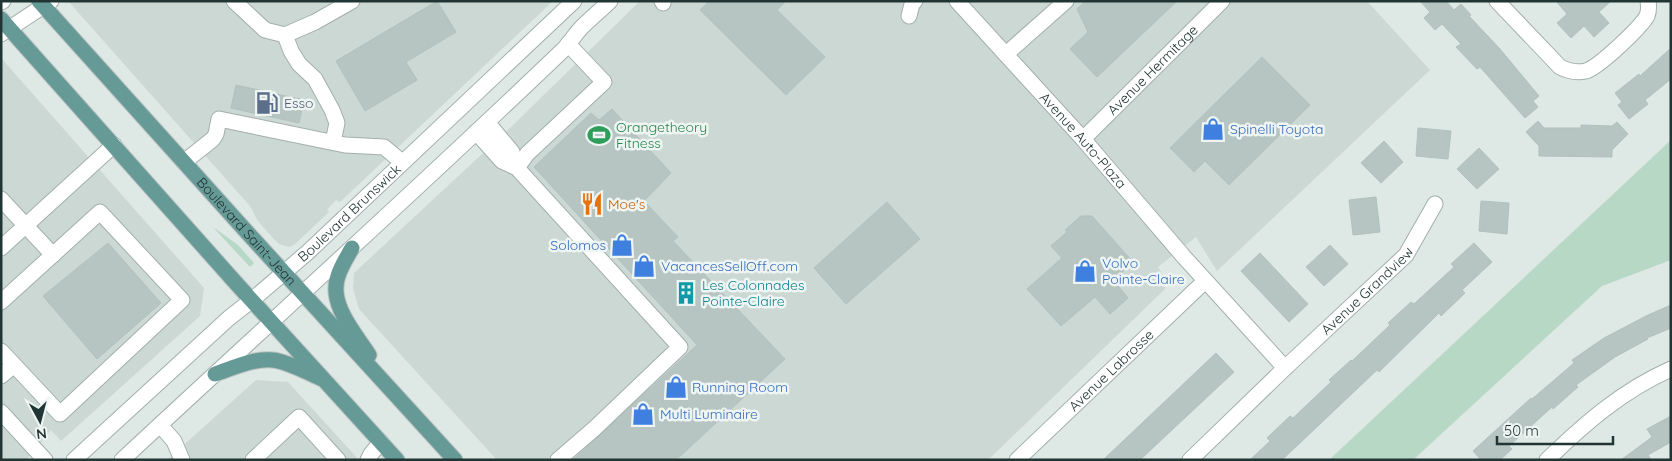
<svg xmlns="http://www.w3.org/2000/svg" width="1672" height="461" viewBox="0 0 1672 461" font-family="Quicksand,sans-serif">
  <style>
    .built { fill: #ccd8d4 }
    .green { fill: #b8d8c6 }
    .building { fill: #b7c5c2; stroke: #b1c1bd }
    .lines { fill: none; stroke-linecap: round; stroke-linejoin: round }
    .minor-casing { stroke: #a2afac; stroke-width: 17 }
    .major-casing { stroke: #bcc3c2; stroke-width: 17 }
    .minor { stroke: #fff; stroke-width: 15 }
    .major { stroke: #669a96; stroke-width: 15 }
    .labels { text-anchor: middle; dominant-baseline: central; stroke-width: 5; stroke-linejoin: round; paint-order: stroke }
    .street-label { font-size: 14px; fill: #213634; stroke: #eef5f3 }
    .service-label { font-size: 14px; fill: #4e5e75; stroke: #eef5f3; text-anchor: start }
    .leisure-label { font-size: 14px; fill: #27864d; stroke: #eef5f3; text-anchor: start }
    .shop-label { font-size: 14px; fill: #366cbe; stroke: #eef5f3; text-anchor: start }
    .food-label { font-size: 14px; fill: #c56008; stroke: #eef5f3; text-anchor: start }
    .culture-label { font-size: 14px; fill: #0d838f; stroke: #eef5f3; text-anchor: start }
  </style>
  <rect width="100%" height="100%" fill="#dee8e5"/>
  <g class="built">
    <path d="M68,1H553L340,202L336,200L327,210L329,212L294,245L289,247L279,244L272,237L258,221L250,206Z"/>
    <path d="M640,1H1367L1430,70L1217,271L1196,237L1158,267L1166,280L1165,289L988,460H497L359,309L353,288L354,273L510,128Z"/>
    <path d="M1,58L204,288L200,316L61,441L51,430L26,460H1Z"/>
    <path d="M256,380L288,382L359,460H167Z"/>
  </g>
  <g class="green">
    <path d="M1671,140V260L1602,286L1413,460H1329Z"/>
    <path d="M213,227L238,245L254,263L250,267Z"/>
  </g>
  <g class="building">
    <path d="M437,1L456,32L406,62L417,80L365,111L336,61Z"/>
    <path d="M709,1H786L777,10L825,57L786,95L700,10Z"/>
    <path d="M1085,1H1177L1097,77L1070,49L1088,32L1077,9Z"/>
    <path d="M1420,1H1446L1454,10L1461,4L1471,15L1469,16L1500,49L1539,96L1533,101L1538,107L1525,118L1480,67L1477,69L1456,47L1461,44L1442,24L1435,30L1424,18L1430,12Z"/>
    <path d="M1556,1H1611L1599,12L1609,23L1594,37L1584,26L1571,38L1557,23L1567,14Z"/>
    <path d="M1671,48V79L1645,100L1648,104L1629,119L1618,105L1622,102L1615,93L1639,74L1640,76Z"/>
    <path d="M1262,57L1310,105L1229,185L1205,161L1194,172L1170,148Z"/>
    <path d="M236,85L304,100L299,123L231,108Z"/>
    <path d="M612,109L671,173L644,201L678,237L673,241L785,359L676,460H573L697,345L534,167L591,113L599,120Z"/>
    <path d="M1538,121L1544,128H1581V125L1612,126L1617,122L1628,134L1612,150V157L1539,156V146L1526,132Z"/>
    <path d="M1418,128L1451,131L1448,159L1416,156Z"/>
    <path d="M1384,141L1403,162L1381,183L1361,163Z"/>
    <path d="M1479,148L1499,169L1477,189L1457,169Z"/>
    <path d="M1376,197L1380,232L1353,235L1349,200Z"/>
    <path d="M1481,201L1509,203L1507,234L1479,231Z"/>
    <path d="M887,202L920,239L846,304L814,268Z"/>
    <path d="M1081,216H1092L1133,262L1113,280L1128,298L1110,314L1095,297L1061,326L1027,289L1062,258L1051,246L1067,232L1065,230Z"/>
    <path d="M108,243L161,303L97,359L43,296Z"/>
    <path d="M1474,243L1492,262L1462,290L1465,293L1441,316L1439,313L1379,372L1377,370L1282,460H1250L1270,441L1267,438L1290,416L1293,418L1331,382L1329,380L1351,360L1352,361L1390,325L1388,323L1411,302L1414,304L1454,267L1451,264Z"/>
    <path d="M1330,245L1348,264L1324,286L1306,267Z"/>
    <path d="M1260,253L1308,304L1289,322L1241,271Z"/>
    <path d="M1671,305V328L1647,338L1648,339L1615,357L1576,385L1578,387L1553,409L1552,407L1509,446L1512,449L1500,460H1481L1473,451L1531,398L1532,399L1574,363L1572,360L1604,338L1648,315Z"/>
    <path d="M1216,353L1234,372L1173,429L1140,460H1103Z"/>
    <path d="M1671,416V442L1648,455L1651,460H1621L1652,437L1647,429Z"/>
  </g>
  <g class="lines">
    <defs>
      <g id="minor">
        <path d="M234,1L265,30L285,35L315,22L352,1"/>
        <path d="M662,1L663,3"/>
        <path id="s1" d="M957,1L1083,139L1184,257L1285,368"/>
        <path d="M1497,1L1560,67C1568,71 1577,73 1586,71C1599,67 1640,28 1647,16C1649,11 1649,7 1648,1"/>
        <path d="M1,2L3,1"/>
        <path d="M909,16L912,4L915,1"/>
        <path d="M1,34L51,1"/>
        <path d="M285,35L291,51L299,64L315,79L332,110L337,123L333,142"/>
        <path d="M1006,54L1066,1"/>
        <path d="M487,122L512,152L517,168"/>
        <path d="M476,132L502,161L517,168L680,347L595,428L558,460"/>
        <path id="s2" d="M1083,139L1222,1"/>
        <path d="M184,162L213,139L216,134L219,119L345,145L384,147L402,162"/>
        <path d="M517,168L527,154L604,82L568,44"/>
        <path d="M1,199L53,255"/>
        <path d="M1,248L114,145"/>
        <path d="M1,302L100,212L182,300L60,414L1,351"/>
        <path d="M1,376L14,365"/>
        <path d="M1,412L45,460"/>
        <path d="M160,425L174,441L182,460"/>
        <path id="s3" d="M74,460L229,318L252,300L308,252L574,1"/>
        <path d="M122,460C269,323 418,189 563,50C570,43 575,34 582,27C591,18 601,10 610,1"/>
        <path d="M253,460L299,417L338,460"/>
        <path d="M368,460L371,454L381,442"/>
        <path id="s4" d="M1017,460L1205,281"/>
        <path id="s5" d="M1190,460L1285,368L1406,255L1435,204"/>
        <path d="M1547,460C1584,424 1623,390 1671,369"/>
      </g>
      <g id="major">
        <path id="s6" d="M39,1L245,230L455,460"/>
        <path d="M1,19L235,282L397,460"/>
        <path d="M352,248C347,257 341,266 338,276C328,304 355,333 369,355"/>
        <path d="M215,374C233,368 253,358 273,360C289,362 306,372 320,378"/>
      </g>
    </defs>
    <use href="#minor" class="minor-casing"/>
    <use href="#major" class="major-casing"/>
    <use href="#minor" class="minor"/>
    <use href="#major" class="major"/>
  </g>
  <defs>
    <symbol id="fuel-bare" viewBox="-9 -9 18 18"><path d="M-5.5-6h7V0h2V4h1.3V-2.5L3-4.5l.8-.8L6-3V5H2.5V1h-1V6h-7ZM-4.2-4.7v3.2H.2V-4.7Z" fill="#5c6f8a" stroke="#eef5f3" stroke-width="2.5" paint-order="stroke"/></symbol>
    <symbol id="shop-bare" viewBox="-9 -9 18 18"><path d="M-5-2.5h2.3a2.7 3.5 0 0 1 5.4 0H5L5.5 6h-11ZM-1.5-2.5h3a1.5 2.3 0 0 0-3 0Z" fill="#3f7fe0" stroke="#eef5f3" stroke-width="2.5" paint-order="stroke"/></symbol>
    <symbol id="stadium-bare" viewBox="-9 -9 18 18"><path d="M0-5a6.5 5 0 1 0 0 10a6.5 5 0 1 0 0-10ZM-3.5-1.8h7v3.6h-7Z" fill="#2e9e5b" stroke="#eef5f3" stroke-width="2.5" paint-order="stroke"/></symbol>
    <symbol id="restaurant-bare" viewBox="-9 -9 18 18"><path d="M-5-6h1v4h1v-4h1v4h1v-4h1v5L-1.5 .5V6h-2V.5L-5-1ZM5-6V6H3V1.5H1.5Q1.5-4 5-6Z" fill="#e8710a" stroke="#eef5f3" stroke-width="2.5" paint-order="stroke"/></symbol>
    <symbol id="building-bare" viewBox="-9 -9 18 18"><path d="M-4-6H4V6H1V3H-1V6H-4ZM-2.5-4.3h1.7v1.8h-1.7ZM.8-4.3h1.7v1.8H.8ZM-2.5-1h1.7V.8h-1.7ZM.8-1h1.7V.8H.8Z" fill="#0f9aa8" stroke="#eef5f3" stroke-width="2.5" paint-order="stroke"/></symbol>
  </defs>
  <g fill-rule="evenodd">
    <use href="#fuel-bare" x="251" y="87" width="32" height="32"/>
    <use href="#shop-bare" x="1197" y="113" width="32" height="32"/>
    <use href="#stadium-bare" x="583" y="119" width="32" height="32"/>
    <use href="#restaurant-bare" x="576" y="188" width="32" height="32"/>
    <use href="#shop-bare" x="606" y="229" width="32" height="32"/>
    <use href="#shop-bare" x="628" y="250" width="32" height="32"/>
    <use href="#shop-bare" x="1069" y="255" width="32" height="32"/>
    <use href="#building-bare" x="670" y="277" width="32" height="32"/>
    <use href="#shop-bare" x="660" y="371" width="32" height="32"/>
    <use href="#shop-bare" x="627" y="398" width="32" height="32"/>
  </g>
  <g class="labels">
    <g class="street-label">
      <text stroke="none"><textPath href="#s2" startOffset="98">Avenue Hermitage</textPath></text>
      <text stroke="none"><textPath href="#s1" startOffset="188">Avenue Auto-Plaza</textPath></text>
      <text stroke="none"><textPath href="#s3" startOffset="370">Boulevard Brunswick</textPath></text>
      <text stroke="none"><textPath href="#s6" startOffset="310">Boulevard Saint-Jean</textPath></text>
      <text stroke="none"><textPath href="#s5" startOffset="245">Avenue Grandview</textPath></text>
      <text stroke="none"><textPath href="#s4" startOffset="130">Avenue Labrosse</textPath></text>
    </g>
    <g class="service-label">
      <text x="284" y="103">Esso</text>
    </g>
    <g class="leisure-label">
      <text x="616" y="127">Orangetheory<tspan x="616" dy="16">Fitness</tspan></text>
    </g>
    <g class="shop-label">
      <text x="1230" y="129">Spinelli Toyota</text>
      <text x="606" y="245" text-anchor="end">Solomos</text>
      <text x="1102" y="263">Volvo<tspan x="1102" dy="16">Pointe-Claire</tspan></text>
      <text x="661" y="266">VacancesSellOff.com</text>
      <text x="692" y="387">Running Room</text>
      <text x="660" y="414">Multi Luminaire</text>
    </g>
    <g class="food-label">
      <text x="608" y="204">Moe's</text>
    </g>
    <g class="culture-label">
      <text x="702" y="285">Les Colonnades<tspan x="702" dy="16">Pointe-Claire</tspan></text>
    </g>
  </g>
  <rect width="1672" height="461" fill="none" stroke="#213634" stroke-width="5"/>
  <g transform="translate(40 421) rotate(173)" stroke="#eef5f3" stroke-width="4" paint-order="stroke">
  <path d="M0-4L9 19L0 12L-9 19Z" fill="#213634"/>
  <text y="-8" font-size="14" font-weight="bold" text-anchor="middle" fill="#213634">N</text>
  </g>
  <path d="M1497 436v8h116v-8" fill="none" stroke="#213634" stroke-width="2.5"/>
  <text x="1504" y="436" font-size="15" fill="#213634" stroke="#eef5f3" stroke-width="4" paint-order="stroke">50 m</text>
</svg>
